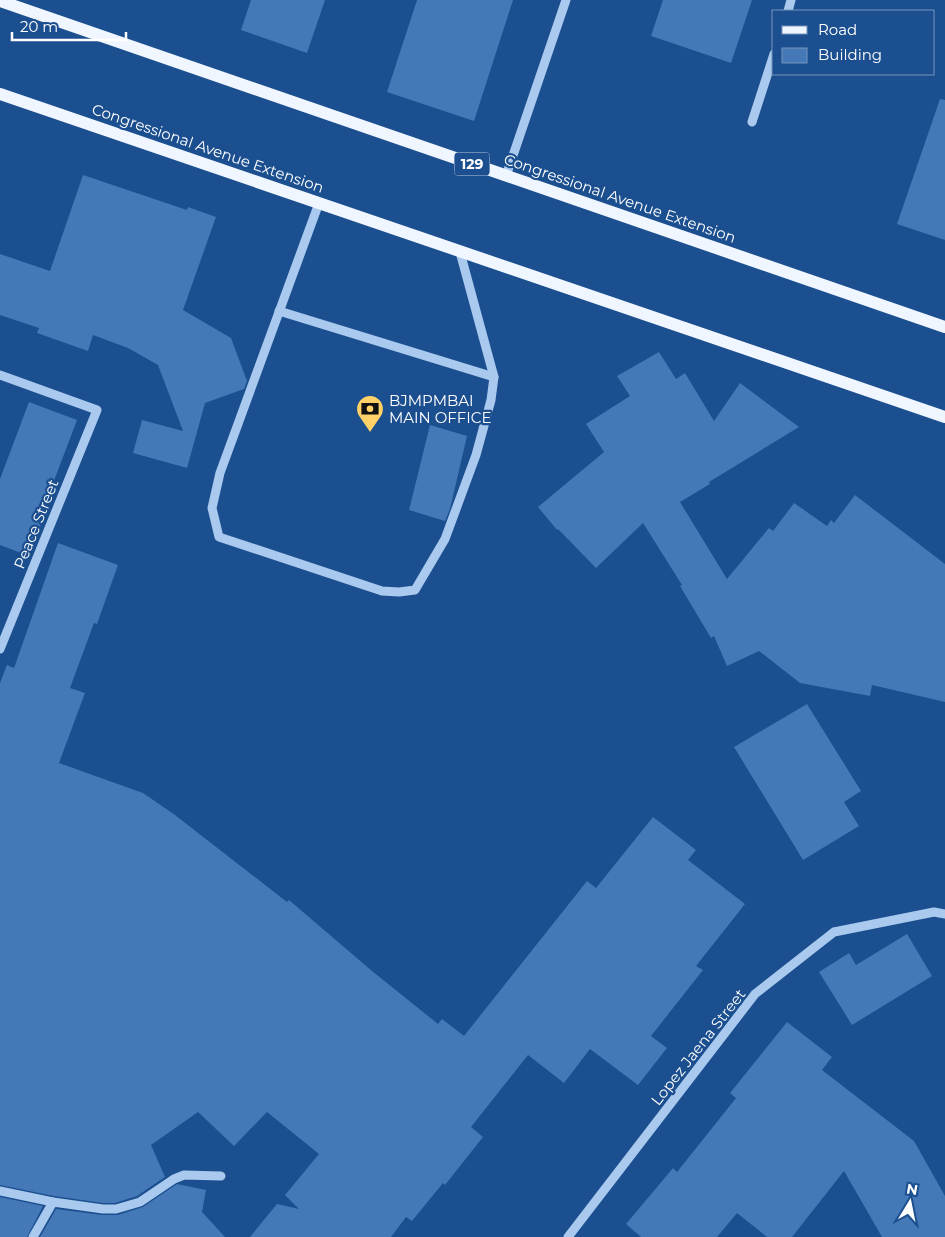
<svg xmlns="http://www.w3.org/2000/svg" width="945" height="1237" viewBox="0 0 945 1237" font-family="Montserrat,sans-serif">
  <style>
    .building { fill: #4478b7 }
    .lines { fill: none; stroke-linecap: round; stroke-linejoin: round }
    .minor { stroke: #a9c9ee; stroke-width: 9 }
    .major { stroke: #f0f6ff; stroke-width: 12 }
    .labels { text-anchor: middle; dominant-baseline: central; stroke-width: 4.5; stroke-linejoin: round; paint-order: stroke }
    .shield { fill: #1b4f8f; stroke: #bbcadd; stroke-width: 1 }
    .shield-label { font-size: 14px; font-weight: bold; fill: #fff }
    .street-label { font-size: 15px; fill: #fff; stroke: #1b4f8f }
    .poi-label { font-size: 15px; fill: #fff; stroke: #1b4f8f; text-anchor: start }
  </style>
  <rect width="100%" height="100%" fill="#1b4f8f"/>
  <g class="building">
    <path d="M251,0H325L307,53L241,30Z"/>
    <path d="M417,0H513L474,121L387,92Z"/>
    <path d="M663,0H752L731,63L651,36Z"/>
    <path d="M940,99L945,100V240L897,224Z"/>
    <path d="M83,175L187,210L188,207L216,217L183,310L231,338L247,381L244,389L205,403L187,468L133,453L142,420L183,431L158,365L128,348L93,335L88,351L37,333L39,328L0,315V254L50,271Z"/>
    <path d="M659,352L676,379L685,373L714,421L740,383L799,427L709,482L710,484L680,502L727,579L769,528L773,531L794,503L827,526L831,520L834,523L855,495L945,564V702L872,685L870,696L800,683L759,651L727,666L714,636L711,638L680,586L682,585L643,523L596,568L558,529L557,530L538,507L604,452L586,424L630,396L617,376Z"/>
    <path d="M29,402L77,420L44,507L47,508L29,556L0,545V479Z"/>
    <path d="M430,425L467,436L450,509L445,521L409,510Z"/>
    <path d="M58,543L118,565L97,624L94,623L70,688L85,693L59,763L143,793L175,815L287,902L289,900L372,971L438,1024L442,1019L464,1036L587,881L596,888L653,817L696,850L688,860L745,904L696,966L703,970L651,1036L667,1048L638,1085L590,1049L564,1083L528,1055L471,1127L483,1137L445,1185L443,1183L412,1221L406,1217L391,1237H250L277,1204L299,1209L285,1195L319,1154L267,1112L234,1146L198,1112L151,1145L165,1177L137,1196L115,1203H103L54,1196L0,1185V683L7,665L14,668Z"/>
    <path d="M807,704L861,791L844,802L859,826L803,860L734,747Z"/>
    <path d="M907,934L932,976L852,1025L819,972L849,953L856,965Z"/>
    <path d="M787,1022L832,1057L822,1070L914,1141L945,1196V1237H882L844,1171L792,1237H767L737,1213L717,1237H641L626,1224L673,1168L677,1172L736,1098L730,1093Z"/>
    <path d="M177,1184L206,1190L202,1212L225,1237H40L56,1209L102,1215H118L143,1207Z"/>
    <path d="M0,1197L43,1206L27,1237H0Z"/>
  </g>
  <g class="lines">
    <g class="minor">
      <path d="M788,11L791,0"/>
      <path d="M752,122L774,54"/>
      <path d="M506,176L566,0"/>
      <path d="M319,203L220,473L212,508L219,537L382,591L399,592L415,590L445,539L476,455L491,400L494,377L460,252"/>
      <path d="M279,311L494,377"/>
      <path d="M0,375L97,410L0,649"/>
      <path d="M0,1191L53,1202L103,1209H116L140,1202L174,1179L184,1175L221,1176"/>
      <path d="M33,1237L53,1202"/>
      <path d="M568,1237L755,994L834,932L934,912L945,914"/>
    </g>
    <g class="major">
      <path d="M0,1L945,327"/>
      <path d="M0,94L945,417"/>
    </g>
  </g>
  <defs>
    <symbol id="bank-pin" viewBox="-11 -11 22 30"><path d="M0 17L-7.5 6A9.5 9.5 0 1 1 7.5 6Z" fill="#ffd166" stroke="#1b4f8f"/><path d="M-6-4H6V4H-6ZM0-2.3a2.3 2.3 0 1 0 0 4.6a2.3 2.3 0 1 0 0-4.6Z" fill="#111"/></symbol>
  </defs>
  <g fill-rule="evenodd">
    <use href="#bank-pin" x="354" y="393" width="32" height="43"/>
  </g>
  <g class="labels">
    <rect class="shield" x="454.5" y="152.5" width="35" height="23" rx="4"/>
    <g class="shield-label">
      <text x="472" y="164">129</text>
    </g>
    <g class="street-label">
      <text transform="translate(208 148) rotate(19)">Congressional Avenue Extension</text>
      <text transform="translate(620 198) rotate(19)">Congressional Avenue Extension</text>
      <text transform="translate(36 524) rotate(-68)">Peace Street</text>
      <text transform="translate(698 1047) rotate(-52)">Lopez Jaena Street</text>
    </g>
    <g class="poi-label">
      <text x="389" y="400">BJMPMBAI<tspan x="389" dy="17">MAIN OFFICE</tspan></text>
    </g>
  </g>
  <rect x="772" y="10" width="162" height="65" fill="#1b4f8f" stroke="#7695bc"/>
  <rect x="782" y="26" width="25" height="8" fill="#f0f6ff" stroke="#7695bc"/>
  <text x="818" y="35" font-size="15" fill="#ffffff">Road</text>
  <rect x="782" y="48" width="25" height="15" fill="#4478b7" stroke="#7695bc"/>
  <text x="818" y="60" font-size="15" fill="#ffffff">Building</text>
  <g transform="translate(910 1202) rotate(10)" stroke="#1b4f8f" stroke-width="4" paint-order="stroke">
  <path d="M0-4L9 19L0 12L-9 19Z" fill="#ffffff"/>
  <text y="-8" font-size="14" font-weight="bold" text-anchor="middle" fill="#ffffff">N</text>
  </g>
  <path d="M12 32v8h114v-8" fill="none" stroke="#ffffff" stroke-width="2.5"/>
  <text x="20" y="32" font-size="15" fill="#ffffff" stroke="#1b4f8f" stroke-width="4" paint-order="stroke">20 m</text>
</svg>
